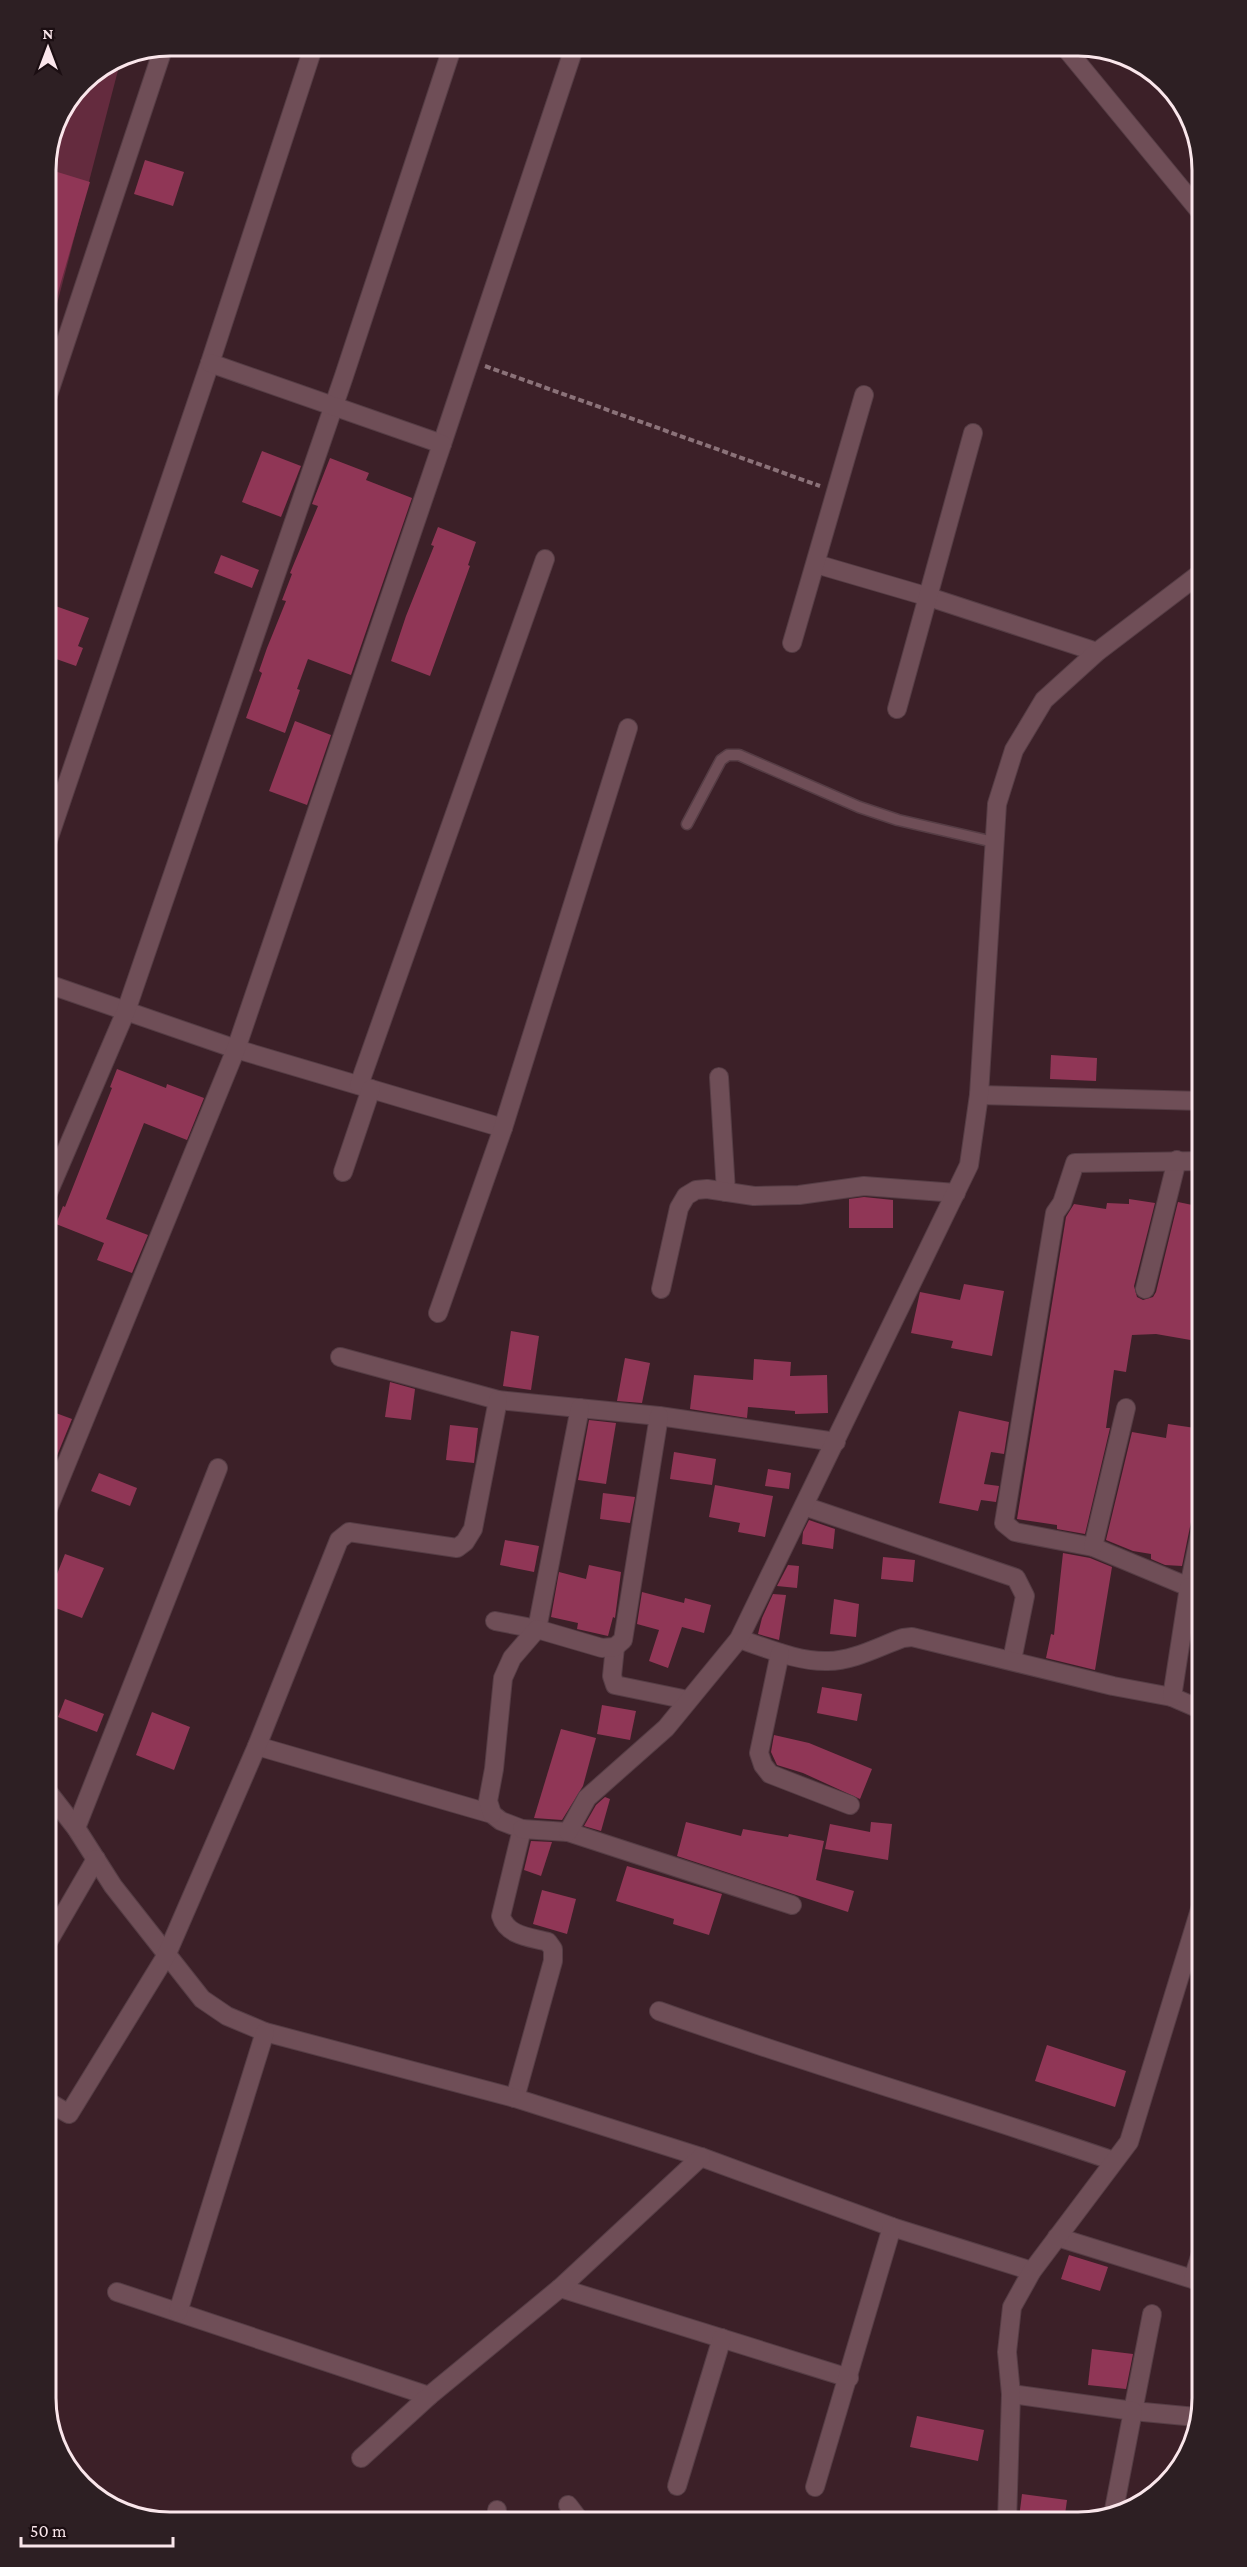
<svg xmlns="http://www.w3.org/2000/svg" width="1247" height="2567" viewBox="0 0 1247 2567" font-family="'Crimson Pro',serif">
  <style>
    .green { fill: #642b3e }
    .building { fill: #903656 }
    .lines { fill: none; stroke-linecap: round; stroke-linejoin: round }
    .service-casing { stroke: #563d45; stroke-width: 13 }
    .minor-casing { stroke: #563d45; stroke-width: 20 }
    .path { stroke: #8b7279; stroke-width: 4; stroke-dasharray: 6 3; stroke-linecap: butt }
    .service { stroke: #6f4e57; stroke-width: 10 }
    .minor { stroke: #6f4e57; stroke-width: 18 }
    .rim { fill: none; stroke: #fae6eb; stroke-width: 3 }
  </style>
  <rect width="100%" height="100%" fill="#3c2028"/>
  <path class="green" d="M122,55L45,350V161L58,115L82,81Z"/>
  <g class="building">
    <path d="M145,160L184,172L173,206L134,194Z"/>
    <path d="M51,170L90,182L50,320H45V186Z"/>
    <path d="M262,451L301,466L281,517L242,502Z"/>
    <path d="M330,458L369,473L366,480L412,498L351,675L308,659L297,689L300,690L285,733L246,718L262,673L259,671L267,648L286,601L282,600L292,574L290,573L318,506L312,504Z"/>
    <path d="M438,527L476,542L468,565L470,566L430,676L391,661L406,616L434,546L431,545Z"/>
    <path d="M221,555L259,570L252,588L214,573Z"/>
    <path d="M50,604L89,618L78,646L83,648L76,666L45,655V616Z"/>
    <path d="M295,721L331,735L307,805L269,791Z"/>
    <path d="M1051,1055L1097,1058L1096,1081L1050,1079Z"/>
    <path d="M117,1069L166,1088L167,1084L204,1098L187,1140L144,1123L106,1219L148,1235L132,1273L97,1260L104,1243L56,1224L63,1206L65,1207L112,1088L110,1087Z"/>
    <path d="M864,1197L893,1200V1228H849V1199Z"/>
    <path d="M1129,1199L1155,1203L1134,1286L1137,1297L1143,1300L1153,1297L1156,1292L1178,1202L1202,1207V1342L1156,1334L1132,1335L1126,1372L1114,1370L1106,1428H1110L1085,1534L1057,1529V1525L1017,1519L1066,1217L1074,1204L1106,1209L1107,1203L1129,1204Z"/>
    <path d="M964,1284L1004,1291L992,1356L951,1348L953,1341L911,1333L920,1292L960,1300Z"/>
    <path d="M511,1331L539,1336L531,1390L503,1386Z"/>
    <path d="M625,1358L650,1363L642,1403L617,1401Z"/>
    <path d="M754,1359L791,1362L790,1376L827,1375L828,1413L795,1414V1411L748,1407L747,1418L690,1409L694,1375L753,1380Z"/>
    <path d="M390,1382L415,1389L411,1420L385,1417Z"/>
    <path d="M45,1409L72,1419L54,1463L45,1460Z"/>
    <path d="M959,1411L1009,1422L1004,1454L991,1452L984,1484L999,1486L996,1502L981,1500L978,1511L939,1503Z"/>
    <path d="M589,1420L616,1423L606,1484L578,1480Z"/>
    <path d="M1168,1424L1202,1429V1460L1195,1489L1201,1490L1196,1515L1191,1522L1182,1566L1165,1565L1151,1559V1554L1133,1551L1106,1540L1132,1432L1166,1438Z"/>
    <path d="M450,1425L478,1428L474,1463L446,1460Z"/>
    <path d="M674,1452L716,1459L712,1485L670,1479Z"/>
    <path d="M768,1469L791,1473L789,1489L765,1486Z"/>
    <path d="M99,1473L137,1488L130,1506L91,1491Z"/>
    <path d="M715,1485L773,1496L765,1537L738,1532L740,1523L709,1517Z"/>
    <path d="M603,1493L635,1497L630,1523L600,1519Z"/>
    <path d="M809,1520L835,1529L833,1549L802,1544L803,1532Z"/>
    <path d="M505,1540L539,1546L534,1572L500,1565Z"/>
    <path d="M1063,1553L1090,1558L1112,1567L1095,1670L1046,1658L1051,1634L1054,1635Z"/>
    <path d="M65,1554L104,1568L82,1618L45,1604Z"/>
    <path d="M883,1557L915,1560L913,1582L881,1579Z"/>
    <path d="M589,1565L621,1572L615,1618L613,1617L608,1636L577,1629L578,1623L551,1617L559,1572L586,1579Z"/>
    <path d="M788,1565L799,1566L797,1588L777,1586Z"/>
    <path d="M642,1592L684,1603L685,1598L711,1605L704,1633L682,1627L668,1668L649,1661L659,1630L637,1624Z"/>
    <path d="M773,1594L786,1595L779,1640L758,1634L762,1618Z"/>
    <path d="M834,1599L859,1604L856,1637L830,1634Z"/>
    <path d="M822,1687L862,1694L857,1721L817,1713Z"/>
    <path d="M65,1699L104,1714L97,1732L58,1717Z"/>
    <path d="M602,1705L636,1711L630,1740L597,1734Z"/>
    <path d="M152,1712L190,1727L174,1770L136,1755Z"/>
    <path d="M561,1729L596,1738L583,1786L562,1820L534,1818Z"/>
    <path d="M774,1735L809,1743L872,1769L860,1799L803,1773L777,1765L771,1752Z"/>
    <path d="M605,1797L610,1799L601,1831L584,1826L596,1805Z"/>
    <path d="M686,1822L741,1836L743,1829L788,1837L789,1834L824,1841L816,1880L854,1891L848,1912L677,1856Z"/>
    <path d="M871,1822L892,1824L888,1860L825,1849L830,1824L870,1832Z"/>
    <path d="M531,1841L552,1842L541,1876L524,1870Z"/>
    <path d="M627,1866L722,1894L709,1935L673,1924L674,1919L616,1901Z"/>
    <path d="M542,1890L576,1899L567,1934L533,1924Z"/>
    <path d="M1047,2045L1126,2071L1115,2107L1035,2081Z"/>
    <path d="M1069,2255L1108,2267L1100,2291L1061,2279Z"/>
    <path d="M1092,2349L1133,2354L1126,2389L1088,2385Z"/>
    <path d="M917,2416L984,2430L978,2461L910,2447Z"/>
    <path d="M1022,2494L1067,2500L1064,2522L1019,2518Z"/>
  </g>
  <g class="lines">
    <defs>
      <path id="service" d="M687,824L721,760L728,755H739L859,807L898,820L994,842"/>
      <g id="minor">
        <path d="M1063,45L1202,214"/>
        <path d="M45,404L164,46"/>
        <path d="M442,444L575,45"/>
        <path d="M816,564L929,597L1097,652"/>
        <path d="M792,643L864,395"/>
        <path d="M897,709L973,433"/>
        <path d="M45,849L210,363L314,45"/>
        <path d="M45,983L236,1049L503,1128"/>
        <path d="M719,1077L726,1192"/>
        <path d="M359,1085L545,559"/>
        <path d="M979,1095L1202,1101"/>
        <path d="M343,1172L371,1089"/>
        <path d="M45,1200L126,1011L344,376L453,45"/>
        <path d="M661,1289L679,1208L686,1196L696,1190L707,1189L754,1196L799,1195L864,1186L956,1193"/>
        <path d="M1145,1289L1177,1160"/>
        <path d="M438,1313L503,1128L628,728"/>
        <path d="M340,1357L498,1400L659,1416L836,1442"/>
        <path d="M804,1506L1016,1578L1025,1596L1012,1660"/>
        <path d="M45,1516L236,1049L442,444L210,363"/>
        <path d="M1202,1524L1189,1587L1093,1547L1015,1532L1004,1523L1055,1213L1062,1203L1075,1163L1202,1161"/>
        <path d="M1093,1547L1126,1408"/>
        <path d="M495,1621L537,1629L580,1408"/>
        <path d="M739,1639C767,1648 798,1662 828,1661C853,1661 880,1646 903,1638L912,1637L1113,1686L1172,1697L1202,1710"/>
        <path d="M615,1647L612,1676L615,1685L688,1700"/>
        <path d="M780,1653L759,1753L763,1765L770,1774L850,1805"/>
        <path d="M1172,1697L1189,1587L1202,1591"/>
        <path d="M257,1746L492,1814L501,1821L522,1829L501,1916C507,1936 530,1937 548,1942L553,1949V1961L515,2098"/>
        <path d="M45,1788L76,1828L113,1886L202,1999L227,2016L265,2032L515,2098L701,2157L892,2227L1032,2271"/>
        <path d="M492,1814L488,1801L494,1769L503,1678L512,1658L537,1629L602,1648L615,1647L623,1640L659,1416"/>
        <path d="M76,1828L218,1468"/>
        <path d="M522,1829L568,1832L792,1905"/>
        <path d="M568,1832L587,1798L666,1728L739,1639L969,1165L979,1095L997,804L1014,750L1044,700L1097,652L1202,572"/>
        <path d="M45,1947L96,1859"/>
        <path d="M659,2011C810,2065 963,2109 1114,2161"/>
        <path d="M45,2100L69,2114L166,1956L257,1746L339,1540L349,1532L457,1548L465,1542L473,1529L498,1400"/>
        <path d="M1057,2237L1202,2282"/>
        <path d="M1193,2279L1202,2250"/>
        <path d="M560,2288L849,2378"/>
        <path d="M117,2292L429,2396"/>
        <path d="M178,2312L265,2032"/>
        <path d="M1152,2314L1133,2411L1196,2417"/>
        <path d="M1011,2394L1133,2411L1113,2515"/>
        <path d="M361,2458L429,2396L560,2288L701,2157"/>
        <path d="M677,2486L722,2338"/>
        <path d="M815,2487L892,2227"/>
        <path d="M568,2505L581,2522"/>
        <path d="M496,2522L497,2510"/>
        <path d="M1007,2522L1011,2394L1007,2352L1012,2307L1032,2271L1129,2142L1202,1903"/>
      </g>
    </defs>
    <use href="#service" class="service-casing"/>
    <use href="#minor" class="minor-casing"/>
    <path class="path" d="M485,366L820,486"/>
    <use href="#service" class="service"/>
    <use href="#minor" class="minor"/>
  </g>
  <path d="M0 0H1247V2567H0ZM170 56H1078A114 114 0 0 1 1192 170V2398A114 114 0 0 1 1078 2512H170A114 114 0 0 1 56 2398V170A114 114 0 0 1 170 56Z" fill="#2d1f23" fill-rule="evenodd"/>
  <path class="rim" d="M170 56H1078A114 114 0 0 1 1192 170V2398A114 114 0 0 1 1078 2512H170A114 114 0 0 1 56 2398V170A114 114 0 0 1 170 56Z"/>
  <g transform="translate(48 48)" stroke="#1b0e12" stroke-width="4.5" paint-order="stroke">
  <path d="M0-4.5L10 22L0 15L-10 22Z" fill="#fae6eb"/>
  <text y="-9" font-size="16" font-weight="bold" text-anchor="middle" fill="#fae6eb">N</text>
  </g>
  <path d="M21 2537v9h152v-9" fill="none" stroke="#fae6eb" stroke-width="3"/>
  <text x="30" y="2537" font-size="18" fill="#fae6eb" stroke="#1b0e12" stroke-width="4.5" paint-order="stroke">50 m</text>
</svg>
